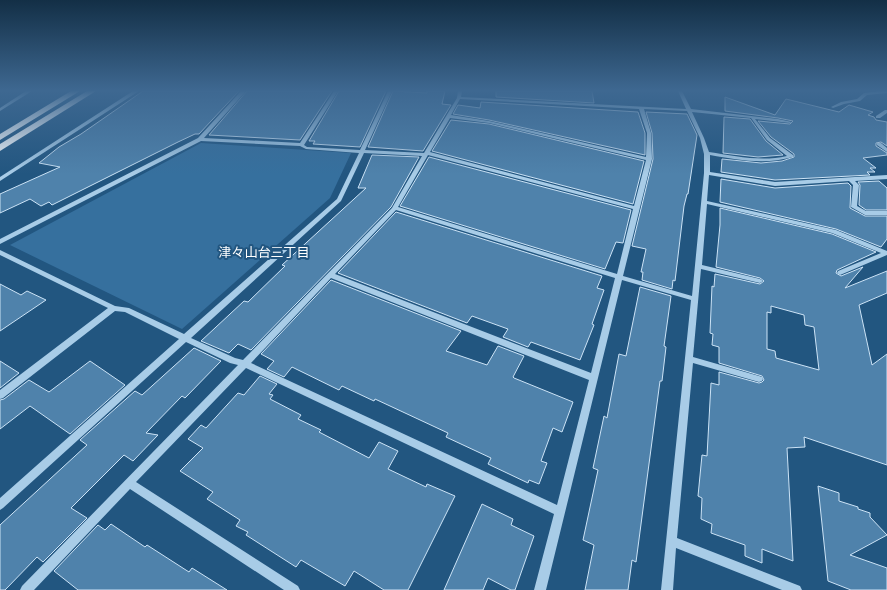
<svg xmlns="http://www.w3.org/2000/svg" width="887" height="590" viewBox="0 0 887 590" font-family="Arial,'Noto Sans JP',sans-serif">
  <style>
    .green { fill: #36709e }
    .building { fill: #4f82ab; stroke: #cce3f6; fill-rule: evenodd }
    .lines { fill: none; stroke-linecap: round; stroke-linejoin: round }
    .minor { fill: #a8cce7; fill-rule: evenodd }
    .highway { fill: #fff; fill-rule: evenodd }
    .labels { text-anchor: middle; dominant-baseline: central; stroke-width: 4; stroke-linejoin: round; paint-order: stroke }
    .neighbourhood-label { font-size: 13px; fill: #fff; stroke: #225680 }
  </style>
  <rect width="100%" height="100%" fill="#225680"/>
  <path class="green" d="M201,143L351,153L330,198L182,329L10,245Z"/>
  <g class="building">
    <path d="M143,91H239L199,134H195L178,142L52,205L49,202L41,206L30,199L0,213V194L60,167L39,163L59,147L81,134Z"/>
    <path d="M247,91H332L300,140L209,135Z"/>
    <path d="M339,91H386L360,147L313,144L315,141H309Z"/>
    <path d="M393,91L427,93V91H445L442,104L451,105L423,151L368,147Z"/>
    <path d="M496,91H592L594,103L496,97Z"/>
    <path d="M725,97L775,115L786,99L839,112L849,105L873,112L868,115L874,117L876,120L887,122V146L881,142L876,143V146L887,153V155L863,158L876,168H870L875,172H867L870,175L775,180L721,172L722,159L761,163L782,161L794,157V154L771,137L758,121L790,124L793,121L778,118L725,111Z"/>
    <path d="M481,102L638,112L645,133V155L489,120L453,114L458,105L480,108Z"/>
    <path d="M646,112L687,114L697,135L688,194H687L684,206L675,281L673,280L672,289L642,280L643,272H641L646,249L632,246L653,159L652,133Z"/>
    <path d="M724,117L750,119L766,141L783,155L758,157L723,153Z"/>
    <path d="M451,120L489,124L644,161L633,204L432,151Z"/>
    <path d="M372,155L419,157L391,207L251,350L238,344L229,353L201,341L244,301L248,302L285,266L282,265L366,188H358Z"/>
    <path d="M429,157L631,210L623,243L616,242L605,269L400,206Z"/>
    <path d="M721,179L775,188L848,183L851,186L850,208L865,216H887V239L881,247L836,229L720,202Z"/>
    <path d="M879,181L887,188V210H866L859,205L860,185L858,182Z"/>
    <path d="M720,208L832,234L876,252L837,270L836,273L841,276L863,267L845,288L887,271V293L859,305L872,365L887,354V465L804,437L805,447L787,448L793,561L762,549V563L745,556V545L711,533L712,524L701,519L702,498L698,496L702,455L707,456L711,383L719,385V372L759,383L762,382L764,380L762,376L719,363V347L712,345L713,334L710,333L712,286L714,287L715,274L760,284L764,281L760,278L716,267L720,225ZM771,306L804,315L805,325L814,327L819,370L776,358L775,351L767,349V312L771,313Z"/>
    <path d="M396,212L602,276L597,288L604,290L592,324L594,325L580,360L531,342L528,347L503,337L508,329L472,316L467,323L338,273Z"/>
    <path d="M331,280L461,331L446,351L487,365L498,346L524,356L513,377L514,378L573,402L562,432L553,428L541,461L547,463L539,484L529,480L528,483L488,464L491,458L446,437L448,433L375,399L374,401L342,386L339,390L292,367L284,377L267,369L274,361L261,354Z"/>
    <path d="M0,284L21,295L27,291L46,300L0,331Z"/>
    <path d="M640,287L671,296L664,346L666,347L662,381H660L636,562L632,560L628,590H585L594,545L583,540L598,470L593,468L604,416L607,418L619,354L626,356Z"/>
    <path d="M194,348L221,361L185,398L182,396L146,433L158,435L133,461L124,455L71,508L87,518L43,562L37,557L5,590H0V525L87,445L80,440L135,391L142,395Z"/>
    <path d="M0,361L19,373L0,388Z"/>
    <path d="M90,361L125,385L70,434L30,406L0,429V400L4,399L29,380L49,392Z"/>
    <path d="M260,376L277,384L269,394L273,395L270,399L301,415L298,419L321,430L319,432L369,458L379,442L398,451L388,469L426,487L427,484L455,496L408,590H384L354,571L345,586L301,560L296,567L246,535L248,532L236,526L240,520L207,499L213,492L180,471L203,448L188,439L201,425L206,428L238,393L244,395Z"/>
    <path d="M818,486L839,493V501L858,507V509L870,513V517L887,535L850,555L887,568V590H851L828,581Z"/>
    <path d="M482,504L513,519L511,525L534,536L515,590H511L488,578L483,590H444Z"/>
    <path d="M111,524L145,547L147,545L189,572L192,568L227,590H78L54,571L98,525L105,530Z"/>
  </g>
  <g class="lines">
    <g class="minor">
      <path d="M26,91H32L0,111V108Z"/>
      <path d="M133,91H139L0,181V177Z"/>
      <path d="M241,91H246L204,138L300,143L334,91H338L304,145L307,147L360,150L388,91H392L365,150L424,153L457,98L458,91H462L461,97L686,109L678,91H682L691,109L778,119L792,122L790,123L755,119L770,138L793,155V157C763,165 739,160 710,155V172L775,182L887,175V179L855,181L859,185L857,206L866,211H887V215H865L851,207L853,185L849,181L775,186L709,175L707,201L836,230L887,251V255L840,275L837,273L838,271L881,253L832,233L707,204L702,265L760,279L763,281L760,283L701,269L693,357L759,376L762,377L763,379L762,381L759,382L693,363L677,538L800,586L802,590H782L676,548L673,590H661L691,300L622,280L546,590H534L554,514L246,368L136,482L298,586L300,590H284L130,489L34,590H20L22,586L238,365L230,363L186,342L3,508L0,510V498L179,339L125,312L115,311L3,398L0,399V390L108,308L0,255V250L115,306L129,308L184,334L337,199L359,153L306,149L300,146L201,141L0,244V239L198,138ZM460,99L639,109L647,133L646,157L489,121L451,115ZM644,109L687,111L700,138L704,154V173L692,296L623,276L652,159L651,133ZM692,112L751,118L767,140L787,156C761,162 735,156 709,152L704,138ZM450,118L489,123L646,160L634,206L430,152ZM364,153L422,156L392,208L243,360L235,358L191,338L341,201ZM428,155L633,209L617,274L398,207ZM396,210L615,278L591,373L335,274ZM331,278L589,380L557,505L251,363Z"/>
      <path d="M879,91H887V93L867,95L860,101L844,104L833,108L831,107L841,102L857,99L864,93Z"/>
      <path d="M885,110H887V113L880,118H876V116Z"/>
      <path d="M877,143H881L887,148V152L877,145Z"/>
    </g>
    <g class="highway">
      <path d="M71,91H80L0,140V134Z"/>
      <path d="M87,91H96L0,151V144Z"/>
    </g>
  </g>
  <linearGradient id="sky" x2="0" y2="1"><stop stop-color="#132f46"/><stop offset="0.52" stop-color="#3e6891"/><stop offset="1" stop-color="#3e6891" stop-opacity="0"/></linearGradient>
  <rect width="887" height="174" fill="url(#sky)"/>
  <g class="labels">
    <g class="neighbourhood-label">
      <text x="264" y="252">津々山台三丁目</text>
    </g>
  </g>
</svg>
